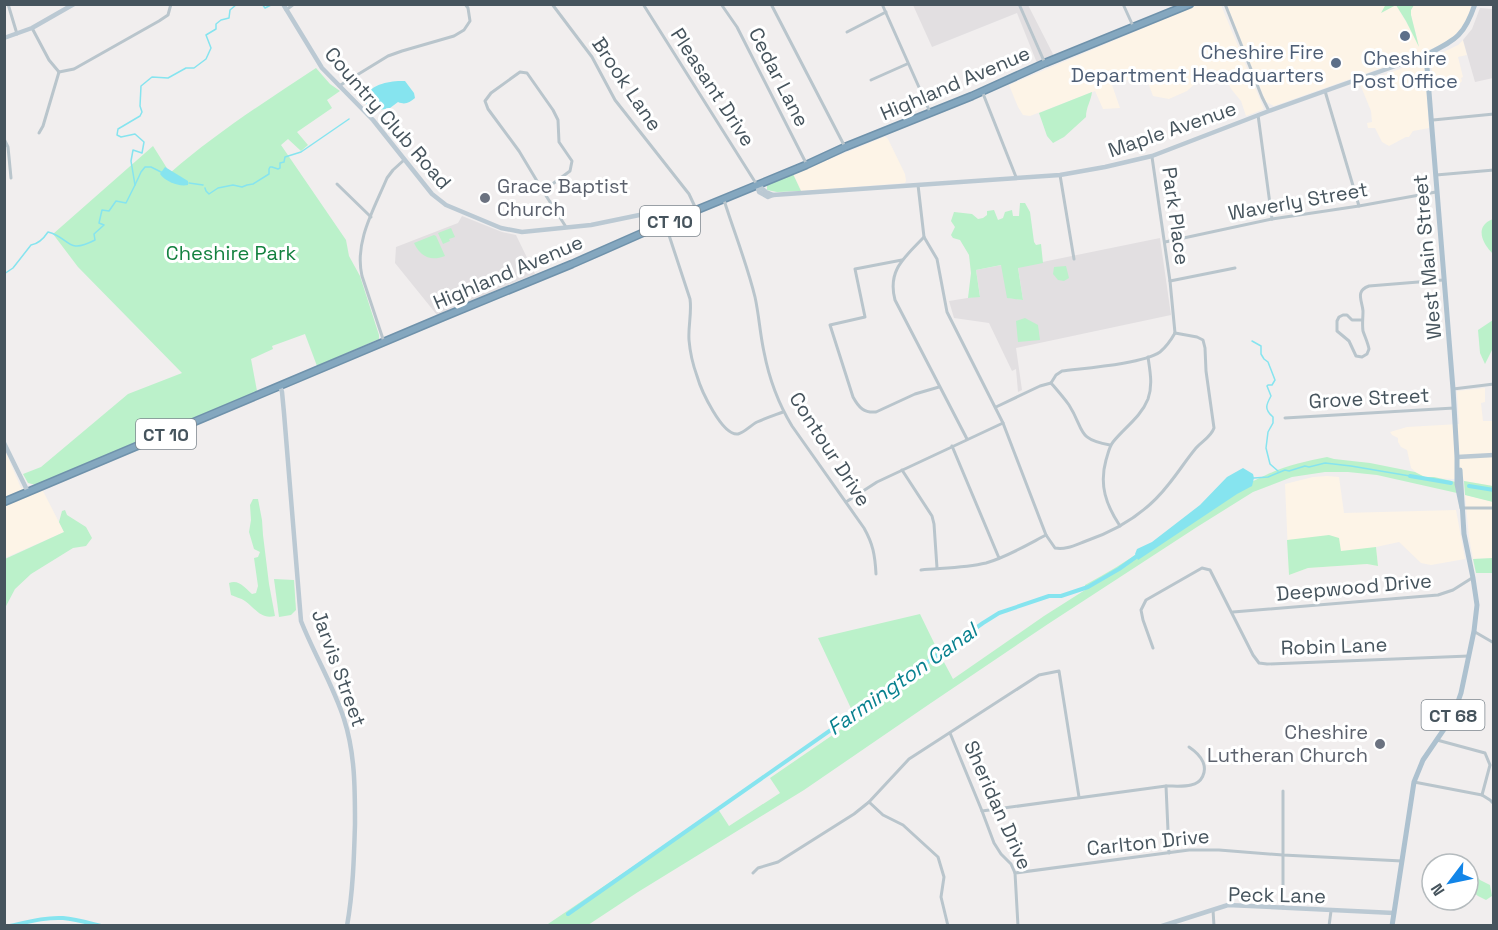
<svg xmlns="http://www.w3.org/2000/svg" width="1498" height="930" viewBox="0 0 1498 930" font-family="'Space Grotesk',sans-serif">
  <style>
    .commercial { fill: #fdf4e7 }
    .education { fill: #e2dfe1 }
    .green { fill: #bbf1ca }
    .water { fill: #86e4ef }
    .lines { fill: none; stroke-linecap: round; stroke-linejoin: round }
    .stream { stroke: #86e4ef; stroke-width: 1.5 }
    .canal { stroke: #86e4ef; stroke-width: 4 }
    .highway-casing { stroke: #6f92ab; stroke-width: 9 }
    .street { stroke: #b9c5cc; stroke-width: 3 }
    .secondary { stroke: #bbc9d3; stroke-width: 4.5 }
    .primary { stroke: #adc1cf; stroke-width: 5 }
    .highway { stroke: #84a7bf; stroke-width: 6 }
    .service-dot { fill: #5c6f8a; stroke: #fff; stroke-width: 2 }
    .worship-dot { fill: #6b7280; stroke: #fff; stroke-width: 2 }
    .labels { text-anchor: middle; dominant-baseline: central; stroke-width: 6; stroke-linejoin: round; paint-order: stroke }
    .shield { fill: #fff; stroke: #7e878e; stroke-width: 1.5 }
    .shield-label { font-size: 18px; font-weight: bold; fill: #46545d }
    .service-label { font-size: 20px; fill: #4e5e75; stroke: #fff; text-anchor: end }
    .street-label { font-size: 20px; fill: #46545d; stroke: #fff }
    .worship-label { font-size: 20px; fill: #5b616d; stroke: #fff; text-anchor: start }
    .park-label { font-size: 20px; fill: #13813f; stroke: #fff }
    .water-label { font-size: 21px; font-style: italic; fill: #08818f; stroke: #fff }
  </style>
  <rect width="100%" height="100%" fill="#f1eeee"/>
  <g class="commercial">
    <path d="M1198,5H1221L1264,109L1246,116L1241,101L1232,90L1222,73L1197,82L1187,91L1169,99L1153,96L1143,69L1129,74L1131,79L1112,85L1120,108L1103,109L1095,91L1030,116L1023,115L1018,107L1009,85Z"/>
    <path d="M1227,5H1386L1382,12L1396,5L1418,42L1411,15V10L1414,5H1472L1465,24L1451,39L1441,45L1401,61L1274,106L1266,102Z"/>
    <path d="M1463,40L1467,55L1458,57L1463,77L1461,78L1462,81L1460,83L1433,88L1431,58L1458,45Z"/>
    <path d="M1421,61L1425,69L1429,128L1413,131L1409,137H1406L1389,146L1382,142L1375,128H1368L1367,123L1372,122L1371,111L1360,84Z"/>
    <path d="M884,137H886L888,139L905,174L906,181L905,183L801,191L793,174Z"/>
    <path d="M1485,388V402L1481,403L1483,421H1493V486L1464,481L1463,478L1453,479L1421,477L1411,468L1407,450L1401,447L1398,442V438L1392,435L1390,432L1407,427L1459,424L1457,391Z"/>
    <path d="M4,448L21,488L42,489L64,532L5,558Z"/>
    <path d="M1327,476L1339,477L1344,513L1456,510L1465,559L1431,565L1421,563L1399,542L1376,547L1378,566L1367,564L1308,568L1289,575L1285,484L1313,477Z"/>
    <path d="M1465,495L1493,502V558L1473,559L1469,537Z"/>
  </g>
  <g class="education">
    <path d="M913,5H1028L1054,56L1037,63L1017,13L932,47Z"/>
    <path d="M1480,8L1493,9V78L1475,82L1463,40L1472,29Z"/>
    <path d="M462,216L502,232L516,235L535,274L437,315L395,263L396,247L458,223Z"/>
    <path d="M1160,238L1171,315L1016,348L1022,390L1018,392L1016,369L1012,371L989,323L954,318L949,301L980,296L976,270L1002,265L1008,298L1023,300L1018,267Z"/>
  </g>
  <g class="green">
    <path d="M1386,4L1414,5L1411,10V15L1419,47L1406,21L1396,5L1381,13Z"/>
    <path d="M316,68L330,84L340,91L327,100L332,108L297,132L308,145L301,151L288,139L281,145L346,240L349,256L360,276L379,335V339L317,366L305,334L272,346L273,349L251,359L257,391L252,394L36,485L28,483L23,474L41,467L128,394L182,373L78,267L53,234L153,146L170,173C216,133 266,101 316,68Z"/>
    <path d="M1092,92C1091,101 1086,107 1086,117L1064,137L1053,143L1047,136L1039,113Z"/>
    <path d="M793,174L801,191L777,192L767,190V185Z"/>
    <path d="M1020,203H1025L1030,212L1034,242L1036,245L1041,244L1043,263L1018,268L1023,300L1007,298L1001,265L976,270L980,297L968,298L971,273L969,255L960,240L953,238L951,235L955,227L951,221L954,212L972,214L978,219L983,218L987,215V211L994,210L998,220L1003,218L1005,212L1012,210L1013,216H1019Z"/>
    <path d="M1493,219H1494L1493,254C1482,243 1474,226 1493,219Z"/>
    <path d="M451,228L455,237L449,239L450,241L443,244L438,233Z"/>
    <path d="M434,235L436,236L445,256C430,262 420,256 414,243Z"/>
    <path d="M1066,266L1069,278L1064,281L1058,280L1053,274L1054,267Z"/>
    <path d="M1025,318L1038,325L1040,340L1018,342L1016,321Z"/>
    <path d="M1493,320V348L1485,364L1480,353L1478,330Z"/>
    <path d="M1327,457L1334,459L1370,463L1415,472L1425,477H1434L1456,482L1457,493L1377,475L1348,472H1325L1292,477L1253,492L1197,527L1048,624L928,705L804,790L638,892L588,925L545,926L718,809L729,826L780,793L770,778L856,719L818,638L920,614L938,651L953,679L1044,616L1085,590V585C1148,552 1201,504 1266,475C1285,466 1306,461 1327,457Z"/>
    <path d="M1464,481L1493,486V502L1465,495Z"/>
    <path d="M253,499H258L262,520L263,535L269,584L275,616C261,620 255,608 245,601C241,598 235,597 231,595L229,583C239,579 245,588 252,594L256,593L258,586L254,558L258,557L260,552L254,549L249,532L251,520L250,505Z"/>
    <path d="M65,510L67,515L86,527L92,538L86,546L73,548L31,574L15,589L5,608V559L64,532L59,522L62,511Z"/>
    <path d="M1329,535L1339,538L1341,551L1376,547L1378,566L1367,564L1308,568L1289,575L1287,540Z"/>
    <path d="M1493,558V573H1476L1473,559Z"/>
    <path d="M274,579L294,580L296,610L291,615L279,617Z"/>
    <path d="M1470,868L1480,880L1490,885L1492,896L1486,900L1478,896L1468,888V870Z"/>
  </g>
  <g class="water">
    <path d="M398,81H405L414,93L415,98C409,103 405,105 398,102L390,108L374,111L365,103C365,86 385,82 398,81Z"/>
    <path d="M165,167L188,181V185C179,187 166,182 160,174Z"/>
    <path d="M1243,468L1253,474L1254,478L1252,486L1237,494L1138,560L1135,554L1137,549L1152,542L1200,505L1227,477Z"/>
  </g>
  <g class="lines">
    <g class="stream">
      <path d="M262,4L265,8L273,4"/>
      <path d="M189,183L203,185"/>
      <path d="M135,185L141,172L145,167H151L163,173"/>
      <path d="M205,188L206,191L209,194L218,188L233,185L242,187L247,185L253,184L269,174V169L270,167H272L278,169L280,168V163L284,162L285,157L301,152L349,119"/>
      <path d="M4,274L13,268L31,245C38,244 44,238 48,232C71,238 66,255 95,240L94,234L104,225L99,223L102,210L109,211L116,201L126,203L135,185L131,161L133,150L142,153L144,142L135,134L121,137L117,135L118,129L140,116L142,112L140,106L141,86L152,77L168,78L186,68H194L206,59L211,48L206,35L216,29V24L221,20L229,18L230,10L237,4"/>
      <path d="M4,300V301"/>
      <path d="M1252,341L1261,346V354L1264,359L1268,362L1275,380L1272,385H1268L1267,386L1271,396C1266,405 1264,409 1273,417V423L1268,432L1266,448L1270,464L1278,471"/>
      <path d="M1254,478L1268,477L1285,470L1289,471L1305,466L1309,467L1325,463L1351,466L1410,476"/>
    </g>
    <g class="canal">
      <path d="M1410,476L1451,483"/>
      <path d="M1469,486L1494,490"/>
      <path d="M568,914L925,664L983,623L999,613L1049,596H1061L1088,587L1119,569L1140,554"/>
      <path d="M10,926C28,922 45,917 63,918C76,919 89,923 101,926"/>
    </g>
    <defs>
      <path id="highway" d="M4,502L443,317L572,264L665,223L806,165L845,147L972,96L1045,63L1190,4"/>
    </defs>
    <use href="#highway" class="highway-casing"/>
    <g class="street">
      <path d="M8,4L17,34"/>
      <path d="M552,4L592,57L615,100L689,194L696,209"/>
      <path d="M643,4L757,185"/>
      <path d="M721,4L737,27L807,165"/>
      <path d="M771,4L845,147"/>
      <path d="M882,4L930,112"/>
      <path d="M1019,4L1044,61"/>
      <path d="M1123,4L1133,26"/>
      <path d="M1225,4L1262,97L1269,111"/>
      <path d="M286,10L294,4"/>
      <path d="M32,28L49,60L59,72"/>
      <path d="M847,32L886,12"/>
      <path d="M59,72L74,69L159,21L168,15L171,4"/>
      <path d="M520,72L527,73L553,110L558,120L559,142L572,161L570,171L543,191L519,151L488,109L485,101L491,93Z"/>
      <path d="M871,80L907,64"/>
      <path d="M339,86L388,56L402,51L454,36L464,30L470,21L468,8L465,4"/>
      <path d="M982,91L1016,177"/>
      <path d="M1325,91L1359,206"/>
      <path d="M1258,115L1272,219"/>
      <path d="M1433,120L1494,114"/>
      <path d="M39,133L43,126L59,72"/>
      <path d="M4,139L8,147L11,178"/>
      <path d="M1152,157L1170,281L1175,333"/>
      <path d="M1060,175L1074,259"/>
      <path d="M1436,175L1494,170"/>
      <path d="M337,184L371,217"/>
      <path d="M918,185L924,237L937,259L947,312L1003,423L1046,535L1055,548C1066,550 1075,545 1086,541C1118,530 1147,512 1168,485C1178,473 1186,460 1196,448C1202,441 1211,437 1214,428L1206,371L1205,348L1203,340L1197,337L1175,333"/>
      <path d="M543,191L566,227"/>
      <path d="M724,200C734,232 747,264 755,297C759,315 760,334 764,352C769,378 778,403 792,426L864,528C873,544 875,555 876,574"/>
      <path d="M665,223L690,299C692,313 688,326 689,340C690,352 693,365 697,376C701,390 722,436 738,434C745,432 751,425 757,422C766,418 775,415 783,412"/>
      <path d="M924,237C905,257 887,270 895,300L967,439"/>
      <path d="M1165,242L1272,219L1359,206L1436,192"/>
      <path d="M902,260L855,269L865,317L830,325L853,397C859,408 864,413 876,412L915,394L939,387"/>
      <path d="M1170,281L1235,268"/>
      <path d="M1362,320H1352L1347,315H1343L1339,317L1337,321V331L1349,341L1356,356L1362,357L1367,354L1369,349C1368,343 1365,337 1363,331C1362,324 1363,318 1363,311C1362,300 1355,291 1369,286L1443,280"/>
      <path d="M384,342L362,276C354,242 374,209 387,178L393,170L404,160"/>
      <path d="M1051,383L1056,375L1062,371C1085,368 1142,364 1160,352C1166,347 1171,340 1175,333"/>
      <path d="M1051,383C1057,390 1064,398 1069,405C1085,430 1076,439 1110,445"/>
      <path d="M1453,389L1494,384"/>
      <path d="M996,407L1040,386L1051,383"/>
      <path d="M1285,418L1454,408"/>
      <path d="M952,446L999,558"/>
      <path d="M902,470L932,516L934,524L937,568"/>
      <path d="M846,502L877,482L1003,423"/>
      <path d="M1464,508H1494"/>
      <path d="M1120,526C1106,505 1099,485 1106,460C1108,454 1109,447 1113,442C1124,428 1141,417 1148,399C1153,385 1150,371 1148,357"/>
      <path d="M921,570C942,568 965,568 986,563C1007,557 1027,545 1046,535"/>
      <path d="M1233,612L1438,595L1453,590L1472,578"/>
      <path d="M1475,632L1494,643"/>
      <path d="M1153,648L1143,620L1141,610L1146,600L1202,568L1210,570L1253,655L1259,663L1267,664L1469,656"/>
      <path d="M950,733L982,811L994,843L1001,854L1011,864L1015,873L1018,926"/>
      <path d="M1437,740L1485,753L1490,765L1482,795"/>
      <path d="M1414,782L1482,795L1490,800L1494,804"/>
      <path d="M1166,786L1169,853"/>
      <path d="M1283,791V908"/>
      <path d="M869,802L883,815L903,825L938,857L944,877L941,897L948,926"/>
      <path d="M982,811L1166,786C1174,786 1184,787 1191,785C1202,783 1207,772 1203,762C1200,755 1195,751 1189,747"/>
      <path d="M753,873L758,868L778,862L854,814L869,802L909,759L1039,675L1059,671L1079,797"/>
      <path d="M1015,873L1189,850H1219L1283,855L1402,861"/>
      <path d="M1213,910L1214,926"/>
      <path d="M1329,926L1331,911"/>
    </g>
    <g class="secondary">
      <path d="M283,4L322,68L373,120L432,194L446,205L501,228L522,232L591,225L654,212C660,213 662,218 665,223"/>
      <path d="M4,38L32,28L74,4"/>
      <path d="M757,185L759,192L768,197L773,195L1060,175L1105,167L1152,156L1269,111L1426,55"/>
      <path d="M758,185L766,192L773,195"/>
      <path d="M280,386L282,392L284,413L301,621C314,654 333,685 344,719C355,753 355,788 355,824C354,858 353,892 347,926"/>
      <path d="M4,443L28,492"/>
      <path d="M1457,457L1494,455"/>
      <path d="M1162,926L1228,905L1394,913"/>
    </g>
    <g class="primary">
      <path d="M1462,508L1457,484V457L1453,389L1426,55C1455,40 1464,37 1475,4"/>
      <path d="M1392,926L1414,782L1423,760L1453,716L1461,693L1474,631L1477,605L1473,578L1464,534L1460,470"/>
    </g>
    <use href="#highway" class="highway"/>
  </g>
  <g class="service-dot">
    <circle cx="1405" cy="36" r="6"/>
    <circle cx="1336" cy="63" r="6"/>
  </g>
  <g class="worship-dot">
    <circle cx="485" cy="198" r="6"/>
    <circle cx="1380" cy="744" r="6"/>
  </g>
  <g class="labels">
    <g class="shield">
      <rect x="640" y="206" width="60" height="30" rx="4.5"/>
      <rect x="136" y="419" width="60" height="30" rx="4.5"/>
      <rect x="1421.5" y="700" width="63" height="30" rx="4.5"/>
    </g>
    <g class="shield-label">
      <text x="670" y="221">CT 10</text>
      <text x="166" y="434">CT 10</text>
      <text x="1453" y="715">CT 68</text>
    </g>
    <g class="service-label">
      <text x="1324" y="52">Cheshire Fire<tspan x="1324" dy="23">Department Headquarters</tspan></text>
      <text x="1405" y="58" text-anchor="middle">Cheshire<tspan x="1405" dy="23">Post Office</tspan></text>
    </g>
    <g class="street-label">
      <text transform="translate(779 77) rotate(63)">Cedar Lane</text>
      <text transform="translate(955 83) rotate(-23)">Highland Avenue</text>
      <text transform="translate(627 84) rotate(56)">Brook Lane</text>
      <text transform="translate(713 87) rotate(57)">Pleasant Drive</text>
      <text transform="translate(388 118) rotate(49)">Country Club Road</text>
      <text transform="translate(1172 129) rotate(-19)">Maple Avenue</text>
      <text transform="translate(1298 201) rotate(-10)">Waverly Street</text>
      <text transform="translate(1176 216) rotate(82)">Park Place</text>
      <text transform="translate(1427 257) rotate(-95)">West Main Street</text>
      <text transform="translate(508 272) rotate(-23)">Highland Avenue</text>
      <text transform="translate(1369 398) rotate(-3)">Grove Street</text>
      <text transform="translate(830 449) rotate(57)">Contour Drive</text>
      <text transform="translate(1354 587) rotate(-5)">Deepwood Drive</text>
      <text transform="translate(1334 646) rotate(-2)">Robin Lane</text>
      <text transform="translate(339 668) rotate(70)">Jarvis Street</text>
      <text transform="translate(998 805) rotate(66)">Sheridan Drive</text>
      <text transform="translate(1148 842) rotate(-6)">Carlton Drive</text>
      <text transform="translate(1277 895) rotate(1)">Peck Lane</text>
    </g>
    <g class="worship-label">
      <text x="497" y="186">Grace Baptist<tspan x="497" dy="23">Church</tspan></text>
      <text x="1368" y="732" text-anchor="end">Cheshire<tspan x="1368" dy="23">Lutheran Church</tspan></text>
    </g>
    <g class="park-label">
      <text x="231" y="253">Cheshire Park</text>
    </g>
    <g class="water-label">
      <text transform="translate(902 679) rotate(-35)">Farmington Canal</text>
    </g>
  </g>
  <rect width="1498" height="930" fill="none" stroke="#46545d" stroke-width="12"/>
  <g transform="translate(1450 882) rotate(238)"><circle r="28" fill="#ffffff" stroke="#b5bbbe" stroke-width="1.5"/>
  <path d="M0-4.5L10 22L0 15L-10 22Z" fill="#1285e8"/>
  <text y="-9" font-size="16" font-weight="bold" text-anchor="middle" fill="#46545d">N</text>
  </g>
</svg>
